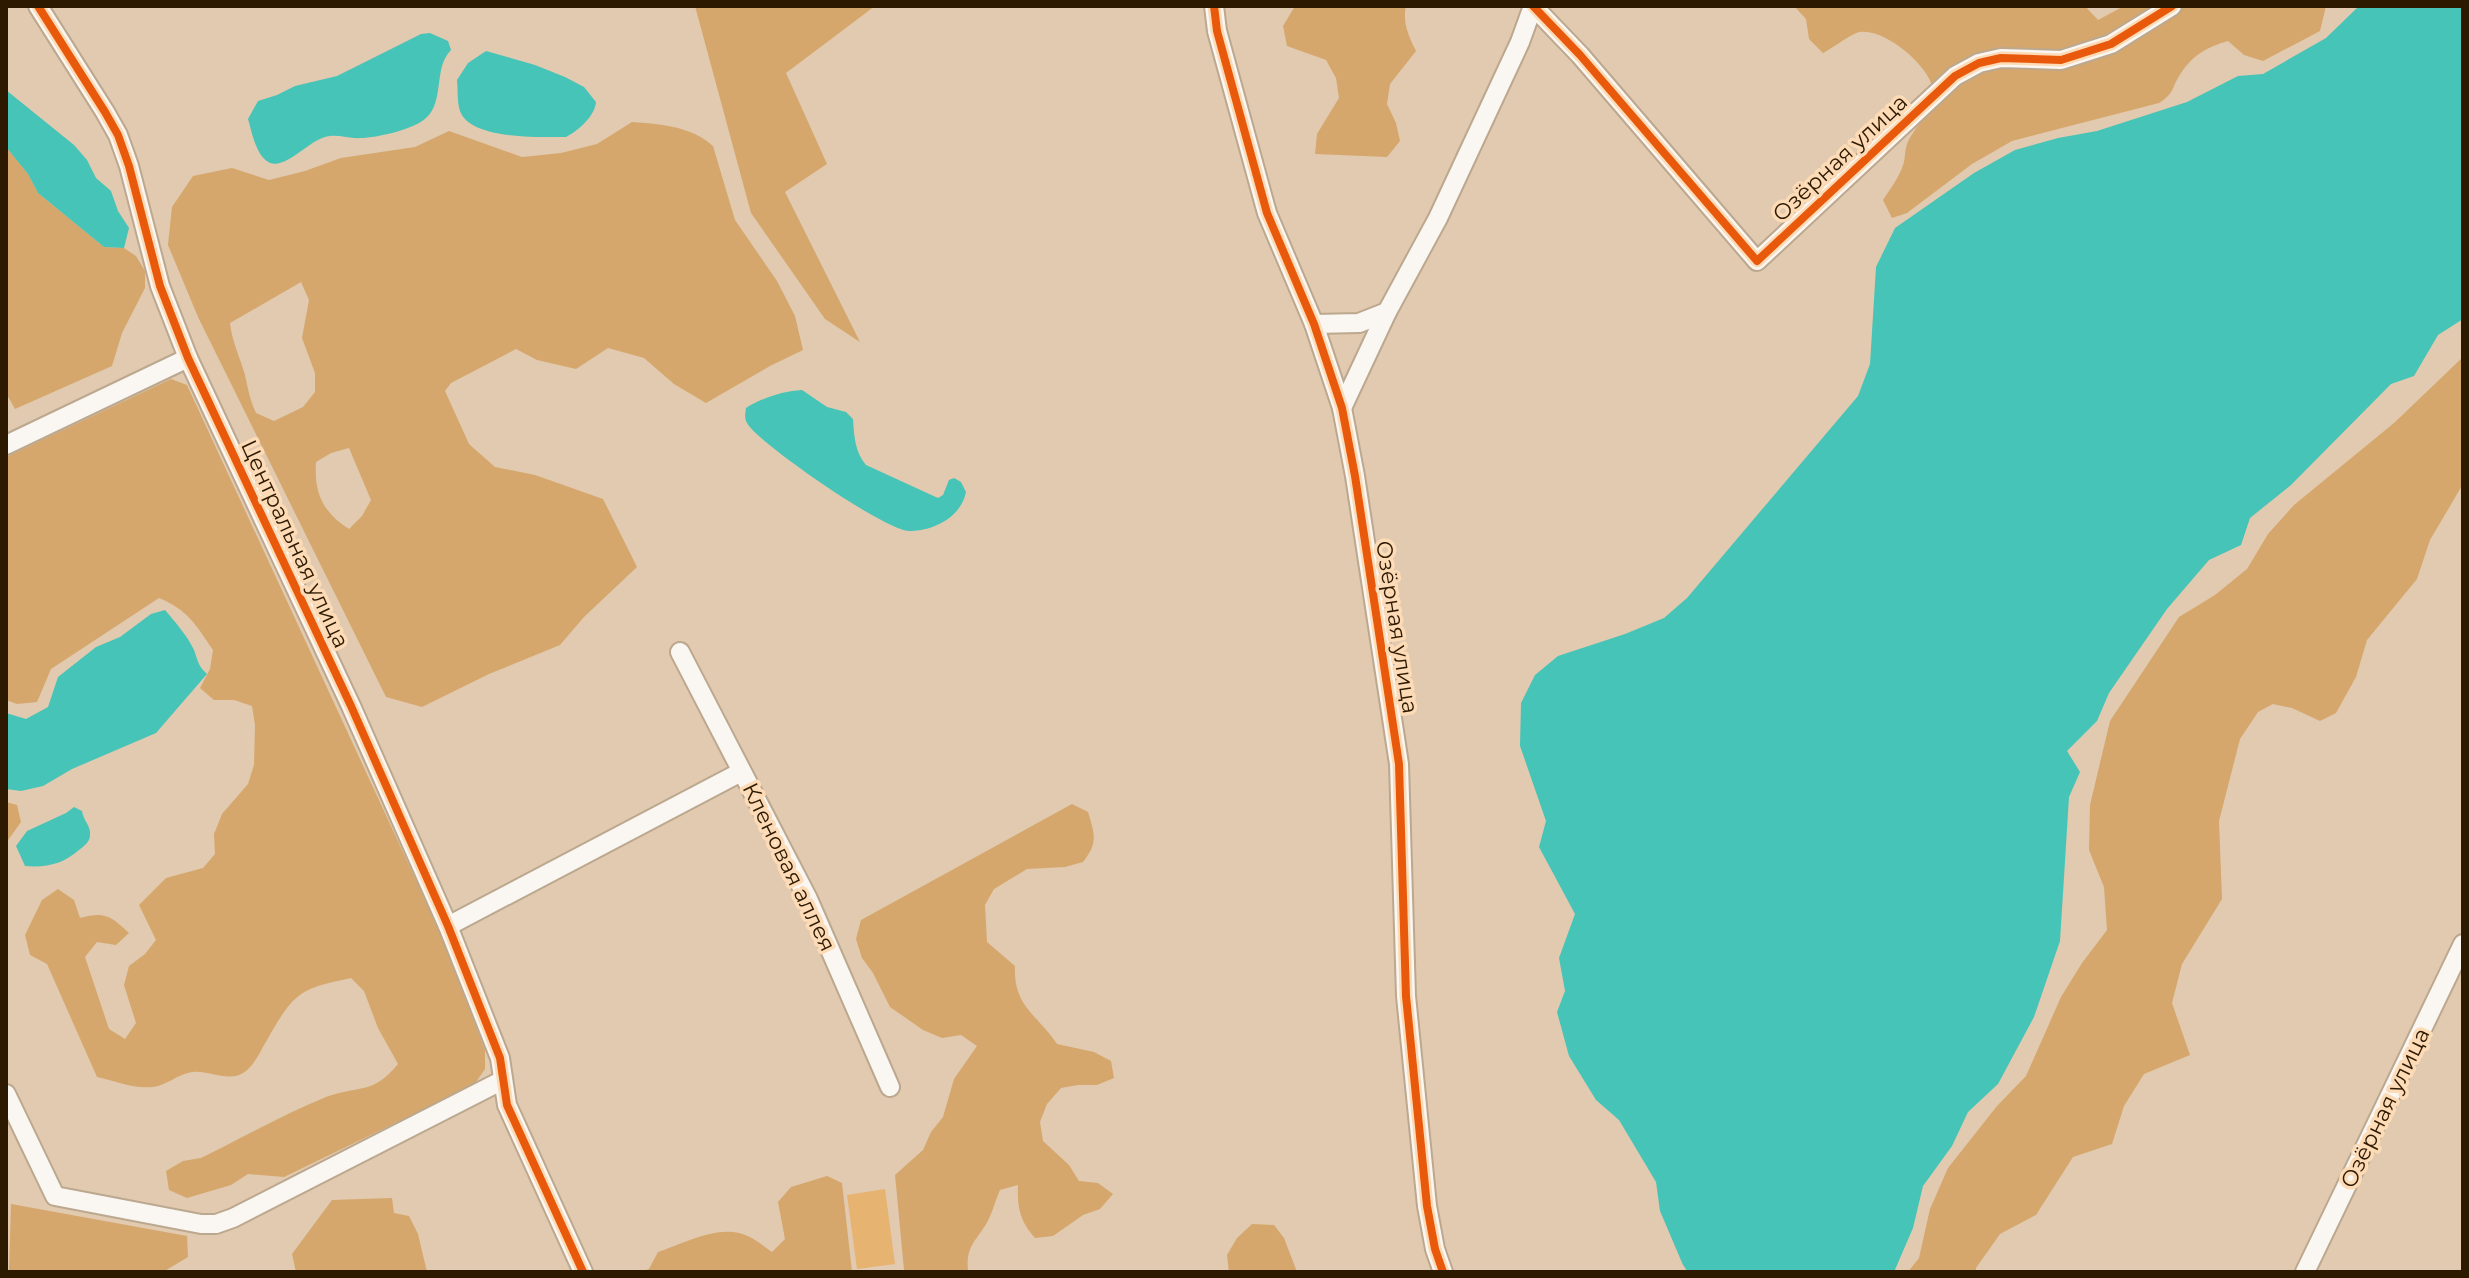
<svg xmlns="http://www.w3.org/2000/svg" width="2469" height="1278" viewBox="0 0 2469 1278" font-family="Montserrat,sans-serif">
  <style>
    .green { fill: #e6b371 }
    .forest { fill: #d5a76c; fill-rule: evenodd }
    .water { fill: #46c4b7 }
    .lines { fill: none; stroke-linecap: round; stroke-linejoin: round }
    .minor-casing { stroke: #bca88f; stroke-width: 22 }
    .minor { stroke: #faf7f3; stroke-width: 18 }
    .cycleway-casing { stroke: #fcdbb6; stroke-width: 13 }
    .cycleway { stroke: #e8590c; stroke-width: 8 }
    .labels { text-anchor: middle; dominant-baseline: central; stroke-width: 7; stroke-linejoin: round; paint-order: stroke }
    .street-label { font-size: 22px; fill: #2d1900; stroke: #fcdbb6 }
  </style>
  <rect width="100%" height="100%" fill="#e1caaf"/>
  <path class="green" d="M885,1189L895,1264L857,1269L847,1195Z"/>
  <g class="forest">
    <path d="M695,6H875L786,73L827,164L785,192L860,342L825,319L751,213Z"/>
    <path d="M1295,6H1406C1402,22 1409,37 1416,51L1390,84L1387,104L1396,123L1400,141L1387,157L1315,154L1317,134L1339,98L1336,78L1326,60L1287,46L1283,26Z"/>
    <path d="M1794,6H2085L2098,20L2124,6H2326L2320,31L2263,61L2244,55L2228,41C2207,47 2193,55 2181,73C2171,88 2175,93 2159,103L2012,141L1972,164L1907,213L1892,218L1883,200C1891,188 1900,176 1904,162C1905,157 1905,150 1907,144C1914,126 1936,110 1933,89C1929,65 1884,28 1860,32C1852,33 1833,48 1823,53L1809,39L1806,19Z"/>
    <path d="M632,122C660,124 691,126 713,146L735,220L777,281L795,316L803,350L770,366L706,403L674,384L644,358L608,348L576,369L537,360L516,349L451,383L445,391L469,444L495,467L535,475L603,499L637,567L584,617L560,645L489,674L422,707L386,697L198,317L168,245L172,207L193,176L232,168L269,180L305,171L341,158L415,147L449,131L522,157L561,153L597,144ZM301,282L309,300L302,338L315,373V392L303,407L274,421L256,413C250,400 248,389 245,375C240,357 232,342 230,323ZM349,448L371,500L362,516L349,529C323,512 314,494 316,462L331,453Z"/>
    <path d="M6,147L28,174L38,193L104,247L124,248L136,256L145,271V288L122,333L112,366L15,409L6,393Z"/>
    <path d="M2463,357V484L2430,540L2417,579L2367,640L2356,677L2336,713L2320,721L2292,708L2273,704L2258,712L2240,739L2219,821L2222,899L2182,964L2172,1003L2190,1055L2144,1074L2124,1106L2112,1144L2073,1157L2036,1215L2000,1234L1976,1268V1272H1908L1919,1258L1930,1209L1948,1168L1997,1106L2026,1076L2061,997L2082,963L2107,930L2104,887L2089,850L2090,805L2110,721L2179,617L2215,595L2247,569L2268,534L2294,505L2394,423Z"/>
    <path d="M171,379L187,385L440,932L485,1050V1069L474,1085L284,1177L248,1174L231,1185L187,1198L169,1190L166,1171L183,1161L201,1158C242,1138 284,1114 326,1097C359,1085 373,1095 398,1064L378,1028L364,991L351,978C298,989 294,993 267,1040C261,1050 255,1064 246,1071C229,1084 211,1070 192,1072C178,1074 166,1086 152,1087C134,1089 115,1081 97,1077L47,964L30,955L25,935L42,900L58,889L74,900L80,918C105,911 111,916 129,933L116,945L97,942L85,957L109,1029L125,1039L136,1023L124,985L129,966L145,954L156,940L139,905L166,878L203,868L215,854L214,834L222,814L248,784L254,765L255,725L252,706L234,700H214L200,688L210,669L213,650C196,625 188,610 159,598L51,669L37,702L17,704L6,700V457Z"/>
    <path d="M6,802L17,805L21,822L6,843Z"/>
    <path d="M1072,804L1088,812C1095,835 1098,843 1083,862L1065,867L1027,869L994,889L985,905L987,942L1015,966C1013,1007 1038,1015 1057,1044L1094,1052L1111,1061L1114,1078L1097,1085H1078L1061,1088L1047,1104L1040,1122L1043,1141L1069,1165L1079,1181L1098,1183L1113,1194L1100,1209L1083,1215L1053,1236L1035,1238C1020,1221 1017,1208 1018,1185L1000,1190C995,1201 992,1215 985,1226C973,1244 966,1248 968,1272H887L904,1270L895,1175L923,1150L931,1132L943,1117L954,1079L977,1046L961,1035L942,1038L923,1030L890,1007L873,973L862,958L856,939L861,920Z"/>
    <path d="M827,1176L842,1183L852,1272H640L649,1269L658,1252C682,1244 714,1227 739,1233C752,1236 762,1245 772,1252L785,1239L778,1202L791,1187Z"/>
    <path d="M392,1198L394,1213L409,1216L418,1234L427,1272H296L292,1254L332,1200Z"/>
    <path d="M11,1204L187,1236L188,1257L163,1272H9Z"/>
    <path d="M1252,1224L1274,1225L1284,1238L1297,1272H1229L1227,1255L1237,1238Z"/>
  </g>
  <g class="water">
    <path d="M2359,6H2463V319L2438,335L2414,376L2391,384L2291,485L2250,518L2241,545L2209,560L2167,609L2109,693L2097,721L2067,751L2080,772L2069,797L2060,941L2034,1017L1998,1084L1968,1112L1952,1146L1923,1186L1913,1228L1894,1272H1688L1683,1265L1660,1211L1656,1182L1619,1120L1596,1100L1569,1056L1557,1012L1565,991L1559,958L1575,914L1539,847L1546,821L1520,746L1521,703L1535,675L1558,656L1625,634L1664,618L1687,598L1858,396L1870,364L1876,267L1895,228L1974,173L2015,150L2058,138L2097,131L2187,102L2238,76L2263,74L2326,38Z"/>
    <path d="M430,33L448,41L451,50C433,68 445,101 426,118C415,129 376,138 361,138C351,139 341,135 330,136C311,137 288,169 270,163C256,157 252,132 248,119L258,101L277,95L295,86L337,76L421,34Z"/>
    <path d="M486,51L535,65L565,77L584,87L596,102C595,116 578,131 566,137C541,137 470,140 460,111C457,102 458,89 457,80L468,63Z"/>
    <path d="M6,90L74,145L87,160L96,178L111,191L118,211L129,228L124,248L104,247L38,193L28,174L6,147Z"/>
    <path d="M802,390L827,407L846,412L853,419C854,436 855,452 866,465L938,498L943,495L949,480L954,478L961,482L966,492C961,517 934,531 909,531C884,530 765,447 749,426C744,419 745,416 746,408C762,398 783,391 802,390Z"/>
    <path d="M165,610C175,622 187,635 194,650C198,661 198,666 207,674L156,733L72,769L43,786L21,791L6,789V713L26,719L48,707L58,677L96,647L120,637L151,614Z"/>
    <path d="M74,807L82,811C83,820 91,826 90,835C90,842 84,846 79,850C63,864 46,868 25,866L16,846L27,831L66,813Z"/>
  </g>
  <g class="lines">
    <defs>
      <g id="minor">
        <path d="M38,6L105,112L118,135L129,166L160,286L188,358L351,706L448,926L500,1058L507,1105L583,1272"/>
        <path d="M1214,6L1217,31L1267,213L1314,324L1342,408L1355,476L1399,764L1406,996L1427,1206L1435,1249L1443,1272"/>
        <path d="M1533,6L1580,55L1757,261L1955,76L1979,63L2001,58L2061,60L2111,44L2172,6"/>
        <path d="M1314,324L1359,323L1387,312"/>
        <path d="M1342,408L1387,312L1438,218L1520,42L1533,6"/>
        <path d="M6,445L188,358"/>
        <path d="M680,652L808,899L890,1087"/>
        <path d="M448,926L741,772"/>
        <path d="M6,1094L55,1196L201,1224H216L233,1218L503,1080"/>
        <path d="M2305,1272L2463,944"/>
      </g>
    </defs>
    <use href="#minor" class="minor-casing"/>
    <use href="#minor" class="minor"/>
    <defs>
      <g id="cycleway">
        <path d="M38,6L105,112L118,135L129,166L160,286L188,358L351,706L448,926L500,1058L507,1105L583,1272"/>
        <path d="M1214,6L1217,31L1267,213L1314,324L1342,408L1355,476L1399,764L1406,996L1427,1206L1435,1249L1443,1272"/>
        <path d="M1533,6L1580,55L1757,261L1955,76L1979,63L2001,58L2061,60L2111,44L2172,6"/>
      </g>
    </defs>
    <use href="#cycleway" class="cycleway-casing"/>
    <use href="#cycleway" class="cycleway"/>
  </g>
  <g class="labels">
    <g class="street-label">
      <text transform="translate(1840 158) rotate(-43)">Озёрная улица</text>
      <text transform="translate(295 544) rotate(65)">Центральная улица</text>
      <text transform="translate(1397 627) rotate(81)">Озёрная улица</text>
      <text transform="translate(789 867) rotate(64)">Кленовая аллея</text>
      <text transform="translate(2385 1108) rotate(-64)">Озёрная улица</text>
    </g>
  </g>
  <rect width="2469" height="1278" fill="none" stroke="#2d1900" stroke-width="16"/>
</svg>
